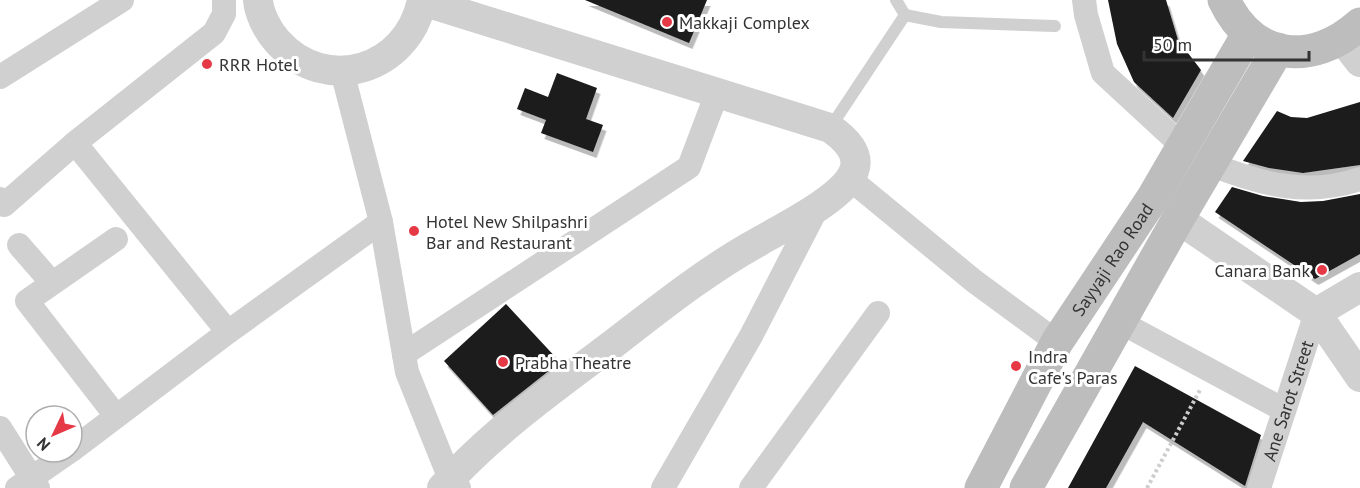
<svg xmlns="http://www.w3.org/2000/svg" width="1360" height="488" viewBox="0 0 1360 488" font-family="'PT Sans',sans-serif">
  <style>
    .building { fill: #1a1a1a; filter: url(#shadow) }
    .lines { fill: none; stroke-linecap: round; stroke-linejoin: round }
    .path { stroke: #cdcdcd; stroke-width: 4; stroke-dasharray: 3 3; stroke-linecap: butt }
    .service { stroke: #d0d0d0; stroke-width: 12 }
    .minor { stroke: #d0d0d0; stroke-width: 24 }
    .tertiary { stroke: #d0d0d0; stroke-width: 30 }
    .secondary { stroke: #bdbdbd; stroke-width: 33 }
    .poi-dot { fill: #e63946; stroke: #fff; stroke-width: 2 }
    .labels { text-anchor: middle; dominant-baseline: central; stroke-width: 6; stroke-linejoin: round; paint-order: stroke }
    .poi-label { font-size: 18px; fill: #333; stroke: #fff; text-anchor: start }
    .street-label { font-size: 18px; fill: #333; stroke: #fff }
  </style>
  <defs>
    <filter id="shadow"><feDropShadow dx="3.5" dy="6" stdDeviation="0" flood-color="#0004"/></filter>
  </defs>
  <rect width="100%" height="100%" fill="#fff"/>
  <g class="building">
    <path d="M585,0H707L689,43Z"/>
    <path d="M1108,0H1166L1178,40L1201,70L1173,118L1134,82L1117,44Z"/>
    <path d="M557,73L597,88L586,119L603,125L593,152L541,133L546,120L517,109L525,88L548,97Z"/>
    <path d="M1360,102V165L1303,173L1269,168L1243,161L1277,111L1291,117L1307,118Z"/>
    <path d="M1232,187L1263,196L1301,202L1323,201L1360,194V254L1315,279L1215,212Z"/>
    <path d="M506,304L560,362L493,415L444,361Z"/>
    <path d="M1135,366L1261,435L1245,486L1143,422L1106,488H1068Z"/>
  </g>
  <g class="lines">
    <path class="path" d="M1147,488L1200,390"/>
    <g class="service">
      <path d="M896,0L905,15"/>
      <path d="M830,128L905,15L941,22L1055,26"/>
    </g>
    <g class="minor">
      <path d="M1084,0L1086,15L1103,73L1181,145"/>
      <path d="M342,71L381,222L407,372L450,479L459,488"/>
      <path d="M0,77L122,0"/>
      <path d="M75,143L228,332"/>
      <path d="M1210,164C1260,184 1307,197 1360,179"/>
      <path d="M850,179L974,281L1057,342"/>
      <path d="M0,199L4,205L75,143L214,33L224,14V0"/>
      <path d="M116,239L27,301L116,416"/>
      <path d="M19,245L52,283"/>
      <path d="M1120,322L1284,410"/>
      <path d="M404,354L689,167L717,93"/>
      <path d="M0,428L38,488"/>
      <path d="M72,450L228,332L381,222"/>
      <path d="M17,488L69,452"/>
      <path d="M663,488L751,336L816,210"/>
      <path d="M751,488L878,313"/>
      <path id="s1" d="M1259,488L1316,313"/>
    </g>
    <g class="tertiary">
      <path d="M258,0C259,14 268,31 277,41C326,96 408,70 422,0"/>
      <path d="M422,1L830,128C843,137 861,152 854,171C845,197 784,227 760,241C707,270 660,308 612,345C554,388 490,434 442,488"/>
      <path d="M1342,39L1360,62"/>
      <path d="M1178,219L1316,313L1360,377"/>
      <path d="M1316,313L1360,287"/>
    </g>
    <g class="secondary">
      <path d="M1224,0C1253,61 1312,67 1360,24"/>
      <path id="s2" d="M981,488L1057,342L1152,199L1248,34"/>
      <path d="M1026,488L1178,219L1278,49"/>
    </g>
  </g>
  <g class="poi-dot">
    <circle cx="667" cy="22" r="6"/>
    <circle cx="207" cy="64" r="6"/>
    <circle cx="414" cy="231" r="6"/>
    <circle cx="1322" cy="270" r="6"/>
    <circle cx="503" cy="362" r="6"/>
    <circle cx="1016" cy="366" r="6"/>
  </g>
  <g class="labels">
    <g class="poi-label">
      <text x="679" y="22">Makkaji Complex</text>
      <text x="219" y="64">RRR Hotel</text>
      <text x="426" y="221">Hotel New Shilpashri<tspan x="426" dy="21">Bar and Restaurant</tspan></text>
      <text x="1310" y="270" text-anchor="end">Canara Bank</text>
      <text x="1028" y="356">Indra<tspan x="1028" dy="21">Cafe's Paras</tspan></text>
      <text x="515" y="362">Prabha Theatre</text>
    </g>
    <g class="street-label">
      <text stroke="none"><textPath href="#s2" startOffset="264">Sayyaji Rao Road</textPath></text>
      <text stroke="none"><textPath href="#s1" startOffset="92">Ane Sarot Street</textPath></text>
    </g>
  </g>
  <g transform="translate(54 434) rotate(226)"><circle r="28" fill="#ffffff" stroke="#adadad" stroke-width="1.5"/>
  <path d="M0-4.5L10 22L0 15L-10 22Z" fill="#e63946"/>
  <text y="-9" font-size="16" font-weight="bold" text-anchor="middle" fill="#333333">N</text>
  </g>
  <path d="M1144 51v9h165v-9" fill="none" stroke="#333333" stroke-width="3"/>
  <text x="1153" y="51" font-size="18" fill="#333333" stroke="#ffffff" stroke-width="4.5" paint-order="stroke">50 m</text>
</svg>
